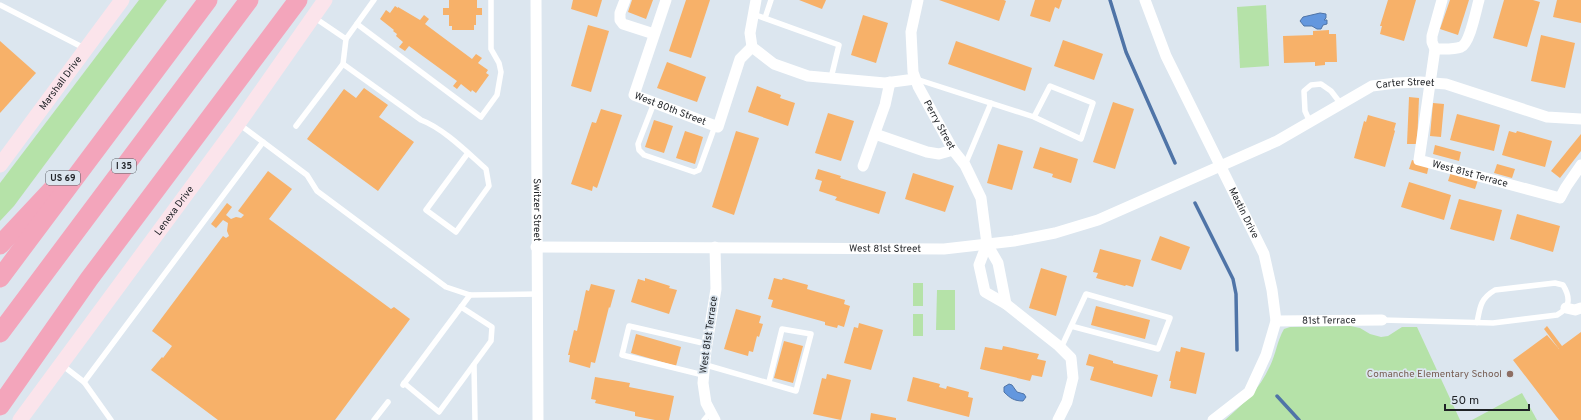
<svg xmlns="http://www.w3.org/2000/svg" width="1581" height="420" viewBox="0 0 1581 420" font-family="Overpass,sans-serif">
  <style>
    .green { fill: #b5e2a8 }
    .water { fill: #6397de; stroke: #4f74a7 }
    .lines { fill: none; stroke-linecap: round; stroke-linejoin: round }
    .stream { stroke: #4f74a7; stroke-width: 3.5 }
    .building { fill: #f7b169 }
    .lane { stroke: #fff; stroke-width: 5.5 }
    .street { stroke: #fff; stroke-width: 11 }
    .secondary { stroke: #fbe4eb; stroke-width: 15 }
    .highway { stroke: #f3a5bb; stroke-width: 19 }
    .education-dot { fill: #8d6e63; stroke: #dce6ef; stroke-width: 1.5 }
    .labels { text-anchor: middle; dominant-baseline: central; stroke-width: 3.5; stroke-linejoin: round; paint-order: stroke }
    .shield { fill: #dce6ef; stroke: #585d62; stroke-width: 1 }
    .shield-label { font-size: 9px; font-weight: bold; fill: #1f2226 }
    .street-label { font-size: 10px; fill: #1f2226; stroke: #dce6ef }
    .education-label { font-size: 10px; fill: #785e54; stroke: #dce6ef; text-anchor: end }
  </style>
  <rect width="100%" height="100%" fill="#dce6ef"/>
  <g class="green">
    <path d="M139,0H167L14,206L0,221V183Z"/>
    <path d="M1266,5L1269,66L1240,68L1237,7Z"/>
    <rect x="913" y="283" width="10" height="23"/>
    <path d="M937,290H955V330H936Z"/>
    <rect x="913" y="314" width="10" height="22"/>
    <path d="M1350,326L1360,328L1370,334L1381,337L1388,336L1402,327H1417L1460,420H1225C1244,403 1259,390 1270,366C1276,354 1277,341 1284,329L1290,327Z"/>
    <path d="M1522,393L1537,420H1472Z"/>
  </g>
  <g class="water">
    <path d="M1320,13L1326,14V18L1324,20H1327V24L1323,25L1321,29H1317L1312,26H1304L1300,21L1303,17Z"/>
    <path d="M1009,384L1012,385L1017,392L1024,394L1026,397L1023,401C1014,401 1010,398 1004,392V387Z"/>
  </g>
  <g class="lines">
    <g class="stream">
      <path d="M1110,0L1126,52L1175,163"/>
      <path d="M1195,203L1233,279L1236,294L1237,350"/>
      <path d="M1277,396L1299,420"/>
    </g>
  </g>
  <g class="building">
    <path d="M449,0H477V8H482V15H476V25H474V30H452V26H449V15H443V8H449Z"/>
    <path d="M573,0H602L597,17L571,9Z"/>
    <path d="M632,0H653L646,19L628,12Z"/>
    <path d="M686,0H710L691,58L669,51Z"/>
    <path d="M799,0H826L822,9Z"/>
    <path d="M939,0H1004L1006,1L999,21Z"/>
    <path d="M1035,0H1062L1059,9L1055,7L1050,22L1030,16Z"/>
    <path d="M1388,0H1416L1404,41L1380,34L1382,26H1380Z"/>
    <path d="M1450,0H1469L1458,35L1440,29Z"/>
    <path d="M1504,0H1533L1540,2L1527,47L1493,38Z"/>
    <path d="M1557,0H1581V23L1553,17Z"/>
    <path d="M395,6L398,8V7L420,20L424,15L429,19L425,24L472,59L476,54L482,58L478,63L488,70L486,73L489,75L476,93L472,90L471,92L461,84L457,89L453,86L457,81L409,46L405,51L399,47L403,42L396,36L397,34L393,31L394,30L380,19L386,10L390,13Z"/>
    <path d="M863,15L888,23L876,63L851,55Z"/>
    <path d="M588,25L609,31L591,92L571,86Z"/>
    <path d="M1329,30V34H1336L1337,62H1325V65L1315,66V62L1284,63L1283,36L1313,35V31Z"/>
    <path d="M1541,35L1575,43L1565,88L1531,81Z"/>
    <path d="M1063,40L1103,54L1094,80L1054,66Z"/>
    <path d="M0,41L36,73L0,113Z"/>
    <path d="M956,41L1032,68L1025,91L948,64Z"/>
    <path d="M667,62L706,77L697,102L657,88Z"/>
    <path d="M757,86L781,95L780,98L795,103L788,126L748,112Z"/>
    <path d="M364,88L388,105L379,117L414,142L378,191L307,139L344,89L356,98Z"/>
    <path d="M1409,97L1419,98L1417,144H1407Z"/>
    <path d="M1113,102L1134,109L1115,169L1093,162Z"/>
    <path d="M1433,103L1444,104L1441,137L1430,136Z"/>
    <path d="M601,109L622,115L597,188L593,186L592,191L571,184L592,122L596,123Z"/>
    <path d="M828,113L854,121L841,161L815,153Z"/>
    <path d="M1457,114L1500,125L1494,151L1450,140Z"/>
    <path d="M1368,115L1396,123L1394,130L1395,131L1385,167L1354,158L1364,121L1366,122Z"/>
    <path d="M654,120L673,126L664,153L645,147Z"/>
    <path d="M685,131L703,137L695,164L676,158Z"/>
    <path d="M736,131L759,138L734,215L712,207Z"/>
    <path d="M1509,131L1516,133L1517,131L1552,141L1545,167L1502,155Z"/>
    <path d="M1581,134V151L1560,178L1551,171Z"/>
    <path d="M998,144L1023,151L1012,190L987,183Z"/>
    <path d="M1435,145L1461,152L1459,161L1433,154Z"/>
    <path d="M1040,147L1078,159L1071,183L1052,177L1053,174L1033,168Z"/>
    <path d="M1412,160L1429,165L1427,174L1409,169Z"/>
    <path d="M1497,164L1515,169L1512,178L1494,173Z"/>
    <path d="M818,169L841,176L840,178L886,192L879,214L835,200L837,197L819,191L822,181L815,179Z"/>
    <path d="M268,171L292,189L269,219L391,309L394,307L410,319L335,420H218L151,370L162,357L163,358L172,346L152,331L223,236L226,238L229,236L227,231L228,223L223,220L216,228L211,224L227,203L232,207L226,215L231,219L236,217L241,218L244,215L238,211Z"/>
    <path d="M1451,172L1478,180L1475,189L1448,181Z"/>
    <path d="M913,173L954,186L945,212L905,199Z"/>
    <path d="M1409,182L1451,195L1444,220L1401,207Z"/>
    <path d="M1459,199L1502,210L1494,241L1450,229Z"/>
    <path d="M1517,214L1560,226L1553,252L1510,239Z"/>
    <path d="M1160,236L1190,247L1181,270L1151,260Z"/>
    <path d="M1100,249L1141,260L1133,287L1126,285L1125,286L1096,278L1098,273L1093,272Z"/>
    <path d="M1041,268L1067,276L1056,316L1029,308Z"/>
    <path d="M645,278L670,286L669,288L677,290L669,314L631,302L638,279L645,281Z"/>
    <path d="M774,278L782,280L783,278L808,285L807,289L845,300L844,304L850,306L844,327L838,325L837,328L825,325V322L771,307L773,300L768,299Z"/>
    <path d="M591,284L615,290L610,308L609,307L595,363L591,362L590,368L569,362L570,355H568L574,330L577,331L586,290L589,291Z"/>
    <path d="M1096,306L1150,320L1145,339L1091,325Z"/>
    <path d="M736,309L761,316L759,323L763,324L759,337L757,336L753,352L749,351L748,356L724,349Z"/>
    <path d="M859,323L883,330L871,370L844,363L854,327L858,328Z"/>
    <path d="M1547,326L1562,346L1581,332V420H1559L1513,360L1547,335L1559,349L1544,329Z"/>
    <path d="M636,334L681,347L676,366L631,353Z"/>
    <path d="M784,341L803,346L793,383L774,378Z"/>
    <path d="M1003,346L1039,354L1037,359L1046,361L1042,377L1032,375L1030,381L980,369L985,347L1002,350Z"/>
    <path d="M1181,347L1205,353L1196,394L1170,388L1171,381H1169L1176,351L1180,352Z"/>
    <path d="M1089,354L1113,361V363L1158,375L1152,397L1090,380L1094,367L1086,365Z"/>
    <path d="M827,374L851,380L841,420L813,414L822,378L826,379Z"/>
    <path d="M595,377L630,383L629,387L674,396L669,420H655L635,416V412L595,403L596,400L591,399Z"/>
    <path d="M913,377L940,384L939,387L946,389L947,386L969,392L968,397L973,398L969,417L907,401Z"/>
    <path d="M871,413L896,418V420H870Z"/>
  </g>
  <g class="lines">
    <g class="lane">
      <path d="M0,5L86,49"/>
      <path d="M753,14L839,45L831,78"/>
      <path d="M315,18L346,39L374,0"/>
      <path d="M765,18L771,0"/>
      <path d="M357,24L481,117L497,95L501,72L499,63L491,49V0"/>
      <path d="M343,64L421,120C443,128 468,153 486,169L489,186L456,232L426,210L468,153"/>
      <path d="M916,79L1034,117L1050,86L1093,103L1081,139L1034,117"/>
      <path d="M654,103L638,144L639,150L644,155L694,172L699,170L715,126"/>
      <path d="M1310,122L1305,111L1304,91L1311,85L1321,84L1331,91L1341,104"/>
      <path d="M239,124L307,175L317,191L446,287L470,295L537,294"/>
      <path d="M296,126L343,64L346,39"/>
      <path d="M965,165L991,103"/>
      <path d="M1382,320L1493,323L1557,315C1570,308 1571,298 1563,285L1555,283L1495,290C1480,299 1480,307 1477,323"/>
      <path d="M1061,348L1086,294L1170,318L1158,349L1071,326"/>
      <path d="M62,365L84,382L263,142"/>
      <path d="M474,365L475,420"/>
      <path d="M706,365L796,391L811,334L782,329L769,382"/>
      <path d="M703,375L622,355L629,326L707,344"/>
      <path d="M84,382L111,420"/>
      <path d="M404,383L439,412L491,341L492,327L461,307"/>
      <path d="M403,385L470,295"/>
      <path d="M374,420L388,402"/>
      <path d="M704,420L711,412"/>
    </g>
    <g class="street">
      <path id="s1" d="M536,0L538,420"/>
      <path d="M625,0L620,13V20L623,24L654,34"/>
      <path id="s2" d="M666,0L634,95L718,127L740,59L752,47"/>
      <path d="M756,0L750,33L752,47L774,64L808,76L885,83L915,79"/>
      <path id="s3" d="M918,0L911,32L913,72L918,86L953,150L965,165L981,198L987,244L998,263L1006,304"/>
      <path id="s4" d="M1145,0L1166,56L1264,254L1272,290L1276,321L1266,355L1249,392L1213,420"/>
      <path id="s5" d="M1442,0L1432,36V42L1435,49L1419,160L1560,198L1566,187L1581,165"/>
      <path d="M1435,49C1443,49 1453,50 1461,47C1470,43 1476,10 1479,0"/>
      <path d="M875,134L927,152L939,154L953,150"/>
      <path d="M863,166L885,105L890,82"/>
      <path d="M987,244L979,265L985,292L1006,304L1059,346L1071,358L1073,378L1067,402L1058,420"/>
      <path id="s6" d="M536,247L944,249L1014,241L1055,233L1098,220L1277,141L1372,86L1396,83L1420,82L1446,84L1547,117L1581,119"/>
      <path d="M715,247L716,289L706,350L703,383L706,403L715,420"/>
      <path d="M1566,308L1575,310L1581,308"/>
      <path id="s7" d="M1276,321L1382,320"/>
    </g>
    <g class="secondary">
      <path id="s8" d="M0,165L122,0"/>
      <path id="s9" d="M20,420L238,124L325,0"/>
    </g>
    <g class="highway">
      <path d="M0,245L59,182"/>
      <path d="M0,278L208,0"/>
      <path d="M0,333L249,0"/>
      <path d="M0,406L89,279L298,0"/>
    </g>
  </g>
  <circle class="education-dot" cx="1510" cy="374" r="4"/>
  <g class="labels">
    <g class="shield">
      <rect x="112" y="159" width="24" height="14" rx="3"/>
      <rect x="46" y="171" width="34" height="14" rx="3"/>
    </g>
    <g class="shield-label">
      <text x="124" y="166">I 35</text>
      <text x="63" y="178">US 69</text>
    </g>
    <g class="street-label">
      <text stroke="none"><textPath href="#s8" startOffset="102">Marshall Drive</textPath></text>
      <text stroke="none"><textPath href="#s6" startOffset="904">Carter Street</textPath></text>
      <text stroke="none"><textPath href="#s2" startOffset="139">West 80th Street</textPath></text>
      <text stroke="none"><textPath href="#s3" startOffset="132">Perry Street</textPath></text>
      <text stroke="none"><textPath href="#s5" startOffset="216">West 81st Terrace</textPath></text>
      <text stroke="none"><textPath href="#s1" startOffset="210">Switzer Street</textPath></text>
      <text stroke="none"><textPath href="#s9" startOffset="260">Lenexa Drive</textPath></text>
      <text stroke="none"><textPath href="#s4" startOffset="235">Mastin Drive</textPath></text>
      <text stroke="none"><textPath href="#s6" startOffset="349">West 81st Street</textPath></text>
      <text stroke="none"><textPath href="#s7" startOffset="53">81st Terrace</textPath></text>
      <text transform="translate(709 335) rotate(-82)">West 81st Terrace</text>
    </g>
    <g class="education-label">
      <text x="1502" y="374">Comanche Elementary School</text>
    </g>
  </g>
  <path d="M1445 404v6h84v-6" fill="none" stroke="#1f2226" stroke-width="2"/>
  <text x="1451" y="404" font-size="12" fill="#1f2226" stroke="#dce6ef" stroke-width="3" paint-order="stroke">50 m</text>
</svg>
